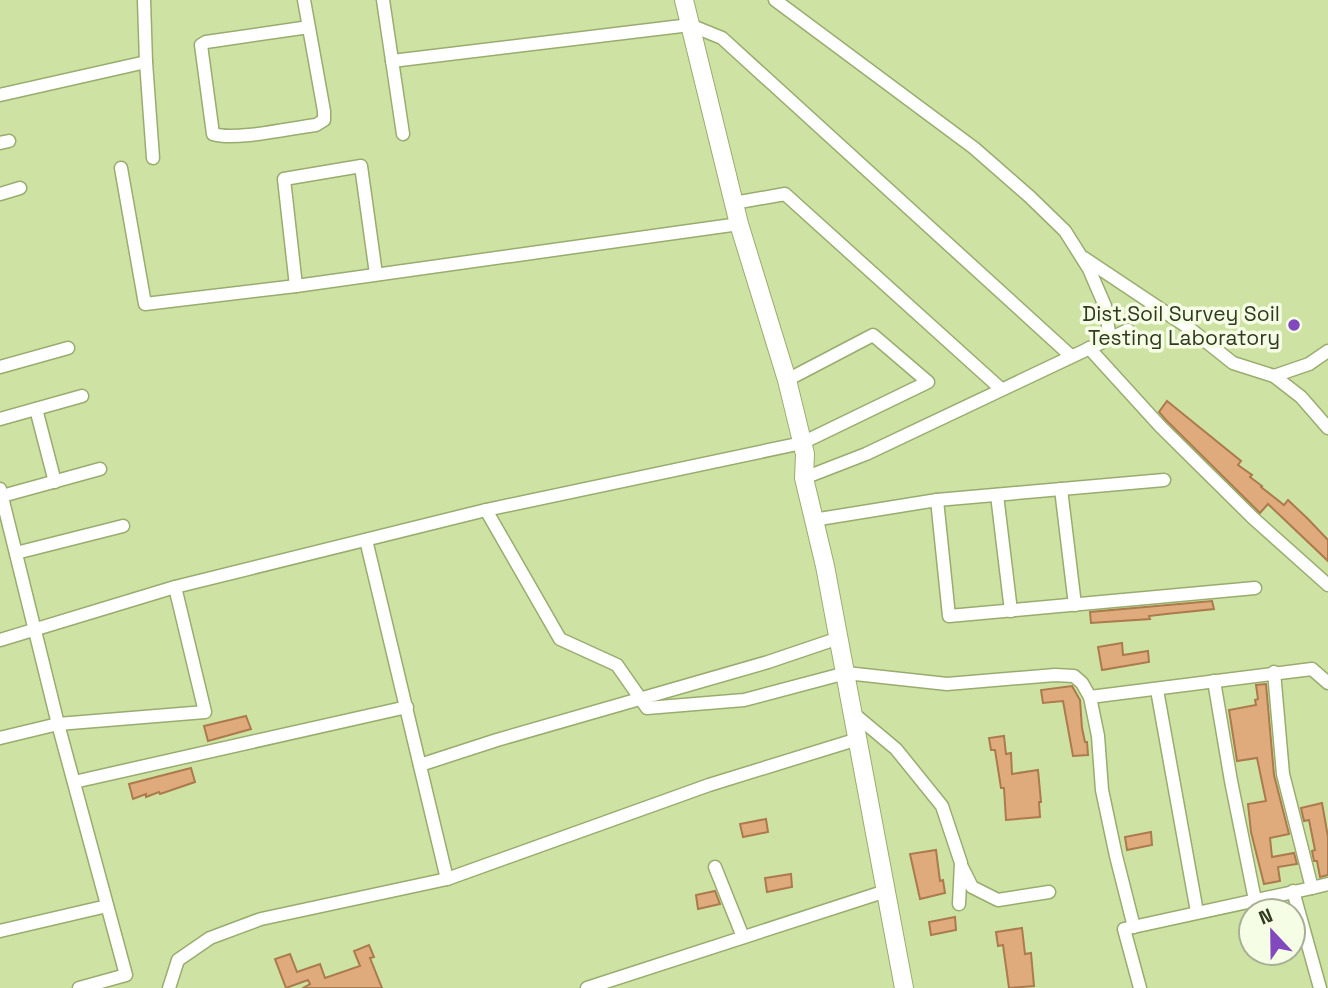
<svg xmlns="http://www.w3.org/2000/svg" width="1328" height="988" viewBox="0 0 1328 988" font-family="'Space Grotesk',sans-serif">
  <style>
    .building { fill: #dfab7c; stroke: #ab7a4d; stroke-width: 2 }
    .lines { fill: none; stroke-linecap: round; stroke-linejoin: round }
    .street-casing { stroke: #99ac6f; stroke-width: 15 }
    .secondary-casing { stroke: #99ac6f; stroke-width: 20 }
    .street { stroke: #fff; stroke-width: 12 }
    .secondary { stroke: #fff; stroke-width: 18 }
    .poi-dot { fill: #8249bf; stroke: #f5fee5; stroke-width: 2.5 }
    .labels { text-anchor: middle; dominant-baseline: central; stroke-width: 7; stroke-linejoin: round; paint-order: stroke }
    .poi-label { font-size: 21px; fill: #31391f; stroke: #f5fee5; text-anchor: end }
  </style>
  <rect width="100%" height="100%" fill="#cee3a3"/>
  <g class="building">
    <path d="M1167,401L1241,461L1238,465L1252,475L1250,477L1262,486L1261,487L1284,505L1288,500L1308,519L1328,540V561L1268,504L1260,513L1166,420L1159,412Z"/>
    <path d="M1212,601L1214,609L1166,614L1149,616L1150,619L1091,623L1090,612Z"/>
    <path d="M1122,643L1123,655L1148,651L1149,662L1102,670L1098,647Z"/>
    <path d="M1266,684L1274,775L1289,834L1270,838L1272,857L1294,853L1297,864L1278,867L1280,881L1264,884L1251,832L1248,804L1266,801L1257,758L1237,761L1229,710L1256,705L1255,700L1258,699L1256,685Z"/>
    <path d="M1072,686L1080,700L1082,728L1085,742H1087L1088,755L1073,756L1063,701L1043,703L1041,690Z"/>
    <path d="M246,716L251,729L208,741L204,726Z"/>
    <path d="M1004,736L1006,754L1011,753L1012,774L1038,770L1041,802H1039L1040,817L1006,820L1004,788H1001L995,750H991L989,738Z"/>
    <path d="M191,768L195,782L160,794L159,792L146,797V794L133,799L129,784Z"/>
    <path d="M1322,803L1328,837V875L1320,877L1317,861H1314L1312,851L1315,850L1309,820L1304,821L1301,808Z"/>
    <path d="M766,819L768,832L743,837L740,824Z"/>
    <path d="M1151,832L1152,845L1127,850L1125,837Z"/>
    <path d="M936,850L940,881L943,880L945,893L920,899L910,854Z"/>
    <path d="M791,874L792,887L767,892L765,878Z"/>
    <path d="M715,891L720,904L698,909L696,895Z"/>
    <path d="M955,917L956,930L931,935L929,922Z"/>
    <path d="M1022,928L1025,954L1031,953L1034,986L1009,988L1003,945L998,946L996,932Z"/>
    <path d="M369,945L374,957L370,958L382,988H303L310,984L308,980L286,988L275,959L290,954L297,972L320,964L325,978L360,966L354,951Z"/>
  </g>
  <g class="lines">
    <defs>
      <g id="street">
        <path d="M304,0L324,111V120L316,125C291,128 235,141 213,134L201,45L206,42L309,27"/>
        <path d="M383,0L403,134"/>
        <path d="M775,0L974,148L1030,197L1065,231L1089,269L1105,306L1110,339"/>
        <path d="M392,61L690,25L722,38L1071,356"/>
        <path d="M146,62L153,158"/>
        <path d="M0,95L146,62L144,0"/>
        <path d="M0,143L9,141"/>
        <path d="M121,168L145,304L296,286L739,224"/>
        <path d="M0,194L20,188"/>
        <path d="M734,203L785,194L1001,389"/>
        <path d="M1084,258L1189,328L1233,363L1274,376L1301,397L1328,428"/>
        <path d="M296,286L284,179L361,166L376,274"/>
        <path d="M1089,348L1160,426L1253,518L1328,585"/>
        <path d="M0,367L68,348"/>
        <path d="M1274,376L1309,364L1328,351"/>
        <path d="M36,409L55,482"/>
        <path d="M0,419L82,396"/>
        <path d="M804,478L866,454L1128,330"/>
        <path d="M0,489L58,724L126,975L79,988"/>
        <path d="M1061,489L1075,605"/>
        <path d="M997,495L1011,611"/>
        <path d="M2,496L100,469"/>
        <path d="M937,500L949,616L1255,588"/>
        <path d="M486,510L560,639L617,665L647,708L744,700L846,673L947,684L1055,675L1074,676L1082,683L1090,697L1098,736L1102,790L1116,856L1134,927"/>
        <path d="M813,520L937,500L1164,480"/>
        <path d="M366,540L447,879"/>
        <path d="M16,553L123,526"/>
        <path d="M0,640L175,587L486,510L802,443L928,382L873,335L787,380"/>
        <path d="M1274,672L1283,774L1312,888L1328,884"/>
        <path d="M1214,681L1231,781L1255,900"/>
        <path d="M1157,690L1197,912"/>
        <path d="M1090,697L1312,669L1328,683"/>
        <path d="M853,713L896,749L942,806L961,863L959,904"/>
        <path d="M0,738L58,724L205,712L175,587"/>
        <path d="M420,765L497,740L768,662L839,638"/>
        <path d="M74,782L407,707"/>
        <path d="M715,867L743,937"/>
        <path d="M962,867L972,887L998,900L1049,892"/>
        <path d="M1293,891L1320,988"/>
        <path d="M0,931L107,906"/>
        <path d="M169,988L178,960L210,938L261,919L447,879L709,785L858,739"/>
        <path d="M587,988L886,891"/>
        <path d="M1140,988L1124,929L1312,888"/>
      </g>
      <path id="secondary" d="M684,0L739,224L787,380L805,454L804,478L825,566L904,988"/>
    </defs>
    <use href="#street" class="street-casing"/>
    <use href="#secondary" class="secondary-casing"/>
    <use href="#street" class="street"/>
    <use href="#secondary" class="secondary"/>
  </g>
  <circle class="poi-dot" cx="1294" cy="325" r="7"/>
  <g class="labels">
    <g class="poi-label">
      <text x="1280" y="313">Dist.Soil Survey Soil<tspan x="1280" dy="24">Testing Laboratory</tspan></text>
    </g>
  </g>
  <g transform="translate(1272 932) rotate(338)"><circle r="33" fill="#f5fee5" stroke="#a7af96" stroke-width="2"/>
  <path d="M0-5L12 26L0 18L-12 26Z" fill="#8249bf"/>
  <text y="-10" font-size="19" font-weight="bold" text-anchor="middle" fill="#31391f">N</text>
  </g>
</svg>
